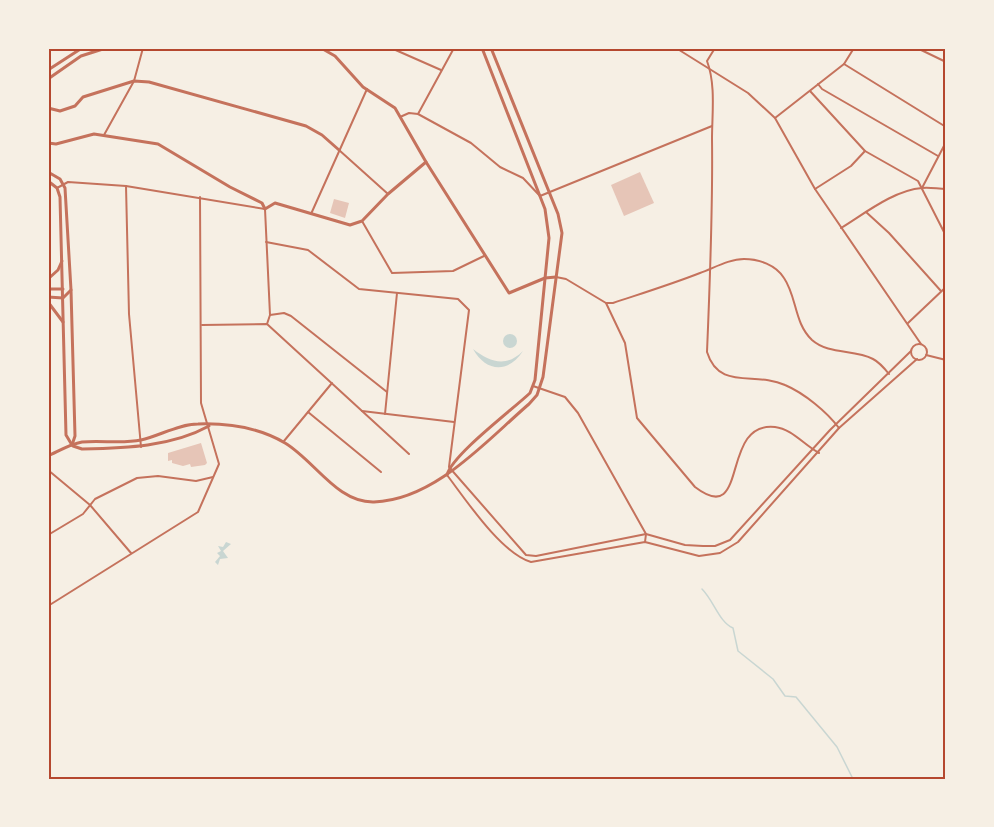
<svg xmlns="http://www.w3.org/2000/svg" width="994" height="827" viewBox="0 0 994 827" font-family="Poppins,sans-serif">
  <style>
    .water { fill: #c9d6d2 }
    .lines { fill: none; stroke-linecap: round; stroke-linejoin: round }
    .stream { stroke: #c9d6d2; stroke-width: 1.5 }
    .building { fill: #e6c5b7 }
    .minor { stroke: #c5725c; stroke-width: 2 }
    .tertiary { stroke: #c5725c; stroke-width: 3 }
    .neatline { fill: none; stroke: #b5482f; stroke-width: 2 }
  </style>
  <rect width="100%" height="100%" fill="#f6efe4"/>
  <g class="water">
    <circle cx="510" cy="341" r="7"/>
    <path d="M473,349C490,362 506,368 523,351C508,374 486,372 473,349Z"/>
    <path d="M226,542L231,544L223,551L228,558L220,559L218,565L215,562L220,556L217,553L221,551L218,546L223,547Z"/>
  </g>
  <g class="lines">
    <path class="stream" d="M702,589C714,601 719,622 733,628L738,651L773,679L785,696L796,697L837,747L853,779"/>
  </g>
  <g class="building">
    <path d="M640,172L654,203L624,216L611,185Z"/>
    <path d="M334,199L349,203L345,218L330,213Z"/>
    <path d="M201,443L207,463L205,465L191,467L190,464L183,466L172,463V460L168,461V453Z"/>
  </g>
  <g class="lines">
    <g class="minor">
      <path d="M391,48L441,70"/>
      <path d="M676,48L748,93L775,118L815,189L921,344"/>
      <path d="M715,48L707,61C716,85 712,114 712,139C713,210 710,281 707,352C719,391 755,371 785,385C804,393 827,412 839,428"/>
      <path d="M917,48L946,62"/>
      <path d="M844,64L946,127"/>
      <path d="M818,84L822,89L938,156"/>
      <path d="M810,91L865,151L918,181L946,236"/>
      <path d="M418,114L454,48"/>
      <path d="M400,117L409,113L418,114L471,143L500,167L523,178L540,196L712,126"/>
      <path d="M775,118L844,64L854,48"/>
      <path d="M104,135L134,81L143,48"/>
      <path d="M339,150L388,194"/>
      <path d="M126,186L129,314L141,447"/>
      <path d="M57,188L68,182L126,186L265,209L270,315L267,324"/>
      <path d="M922,188L946,142"/>
      <path d="M815,189L851,166L865,151"/>
      <path d="M866,212L889,233L941,291"/>
      <path d="M311,214L367,89"/>
      <path d="M362,221L392,273L453,271L484,256"/>
      <path d="M841,228C864,214 894,190 922,188C930,187 938,189 946,189"/>
      <path d="M266,242L308,250L359,289L458,299L469,310L449,467L526,555L536,556L646,534L685,545L703,546H715L730,540L830,430L911,351"/>
      <path d="M556,277L566,279L606,303L625,343L637,418L695,487C750,529 719,421 775,427C792,429 804,445 819,453"/>
      <path d="M606,303H613C643,293 672,284 700,273C714,268 729,259 744,259C759,259 776,265 784,278C797,297 794,323 812,340C829,355 854,349 873,359C879,362 885,369 889,374"/>
      <path d="M270,315L284,313L291,316L387,392"/>
      <path d="M908,323L946,287"/>
      <path d="M202,325L267,324L409,454"/>
      <circle cx="919" cy="352" r="8"/>
      <path d="M926,355L946,360"/>
      <path d="M533,386L565,397L578,413L646,534L645,542"/>
      <path d="M362,411L454,422"/>
      <path d="M308,412L381,472"/>
      <path d="M385,414L397,293"/>
      <path d="M284,441L332,383"/>
      <path d="M48,470L90,505L131,553"/>
      <path d="M447,475C466,500 501,553 531,562L645,542L699,556L720,553L738,542L839,428L917,359"/>
      <path d="M48,535L83,514L95,499L137,478L158,476L196,481L213,477"/>
      <path d="M48,606L198,512L219,464L201,403L200,197"/>
    </g>
    <g class="tertiary">
      <path d="M321,48L335,56L363,87L395,108L426,162L509,293L545,278L556,277"/>
      <path d="M48,70L82,48"/>
      <path d="M48,79L81,56L106,48"/>
      <path d="M48,108L60,111L75,106L83,97L134,81L149,82L306,126L322,135L339,150"/>
      <path d="M48,143L56,144L94,134L158,144L230,187L262,203L265,209L275,203L350,225L362,221L388,194L426,162"/>
      <path d="M48,172L60,179L65,188L71,290L63,298L48,297"/>
      <path d="M48,181L57,188L60,197L66,435L72,445"/>
      <path d="M48,279L58,270L62,261"/>
      <path d="M48,289H63"/>
      <path d="M71,290L75,436L72,445"/>
      <path d="M48,302L63,322"/>
      <path d="M73,446L82,449C125,448 171,447 209,426"/>
      <path d="M48,456C59,451 70,444 82,442C101,440 122,444 141,440C159,436 179,424 198,424C228,423 258,427 285,443C315,461 337,503 374,502C435,500 486,441 529,404L537,395L543,377L562,233L558,214L491,48"/>
      <path d="M447,475C452,455 512,410 530,393L535,380L549,238L545,209L482,48"/>
    </g>
  </g>
  <rect width="994" height="827" fill="none" stroke="#f6efe4" stroke-width="99"/>
  <rect x="50" y="50" width="894" height="728" class="neatline"/>
</svg>
